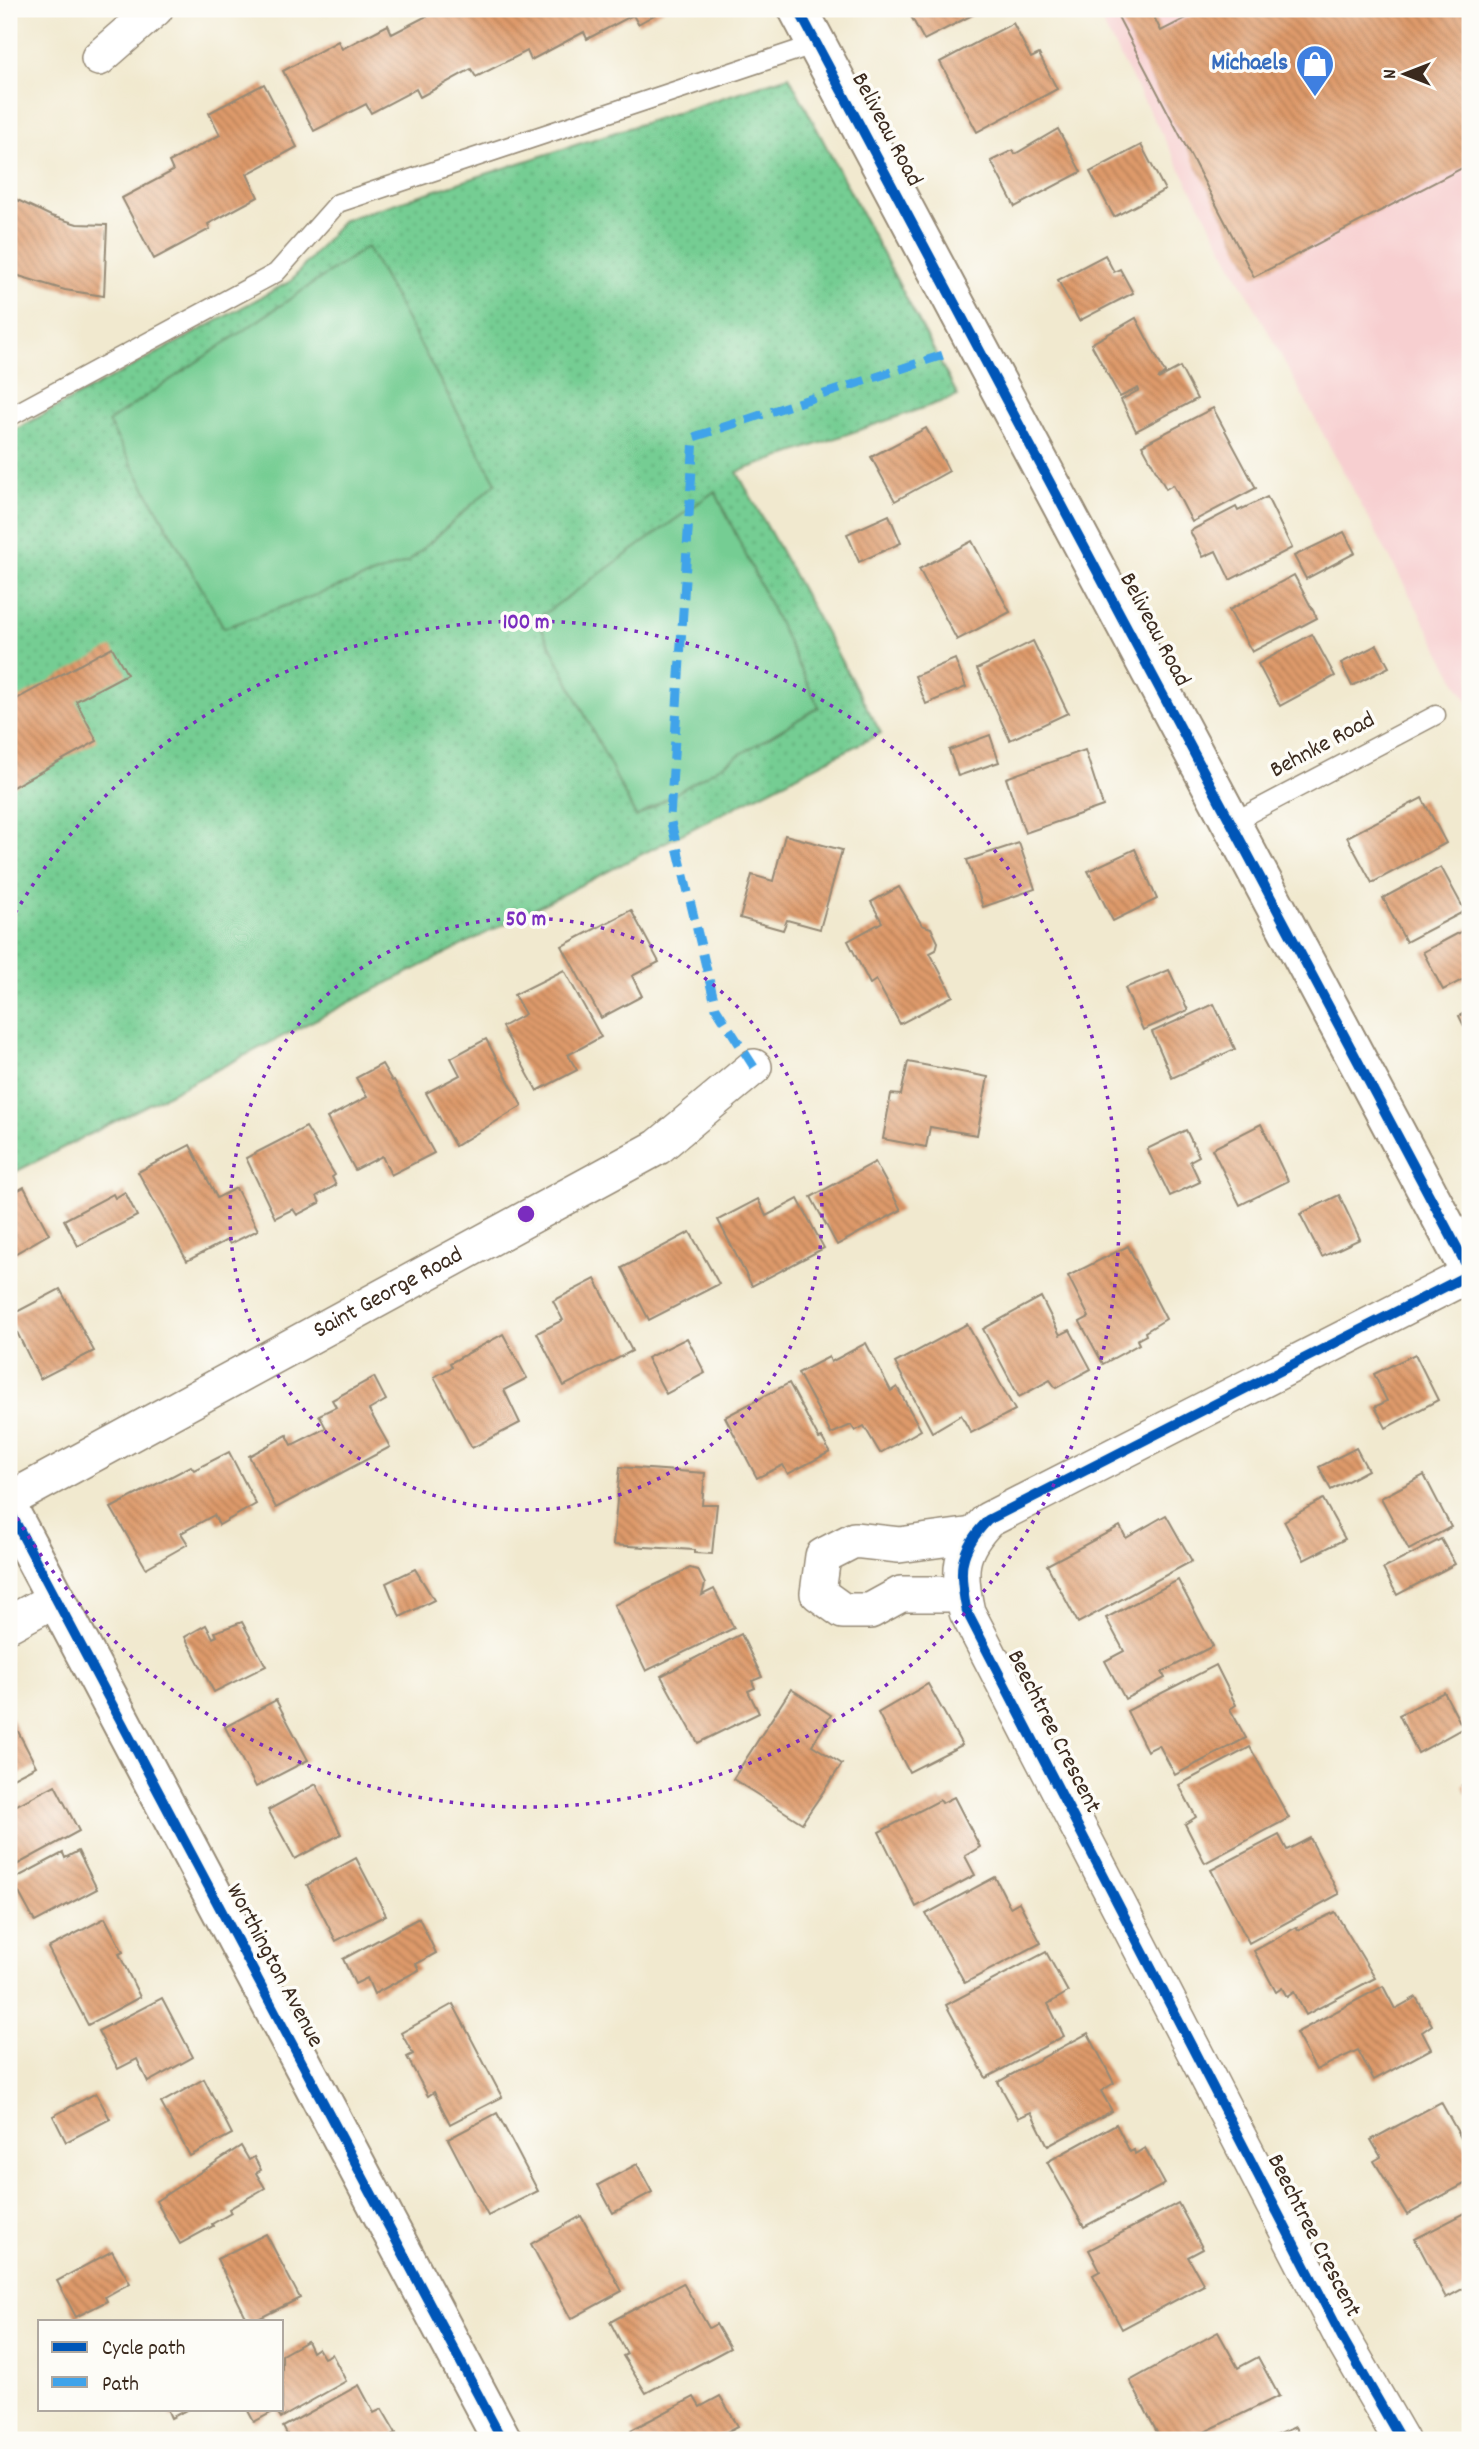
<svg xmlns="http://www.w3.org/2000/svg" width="1479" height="2449" viewBox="0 0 1479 2449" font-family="Dekko,sans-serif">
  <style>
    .built { fill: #f7cfd0 }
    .grass { fill: url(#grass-dots); stroke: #587c58; stroke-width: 2 }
    .garden { fill: #74cd93; stroke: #587c58; stroke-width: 2 }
    .building { fill: url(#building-back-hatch) }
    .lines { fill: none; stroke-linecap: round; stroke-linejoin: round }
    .lane-casing { stroke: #968a76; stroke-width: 21 }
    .street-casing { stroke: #968a76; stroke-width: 38 }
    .secondary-casing { stroke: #968a76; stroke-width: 42 }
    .lane { stroke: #fff; stroke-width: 18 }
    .street { stroke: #fff; stroke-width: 35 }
    .secondary { stroke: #fff; stroke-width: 38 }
    .quiet { stroke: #3fa3ea; stroke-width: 9; stroke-dasharray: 18 9; stroke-linecap: butt }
    .cycleway-casing { stroke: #fdfcf7; stroke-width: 15 }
    .cycleway { stroke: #0057b8; stroke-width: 10 }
    .ring { fill: none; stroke: #7b2cbf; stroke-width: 3.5; stroke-dasharray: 3.5 7 }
    .labels { text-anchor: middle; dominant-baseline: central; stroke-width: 7; stroke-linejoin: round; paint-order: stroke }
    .shop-label { font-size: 24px; font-weight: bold; fill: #366cbe; stroke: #fdfcf7; text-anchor: end }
    .street-label { font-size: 24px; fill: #3b2a1e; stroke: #fdfcf7 }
    .centre { fill: #7b2cbf; stroke: #fdfcf7; stroke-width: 3.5 }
    .ring-label { font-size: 21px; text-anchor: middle; font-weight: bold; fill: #7b2cbf; stroke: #fdfcf7; stroke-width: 7; stroke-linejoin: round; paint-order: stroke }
  </style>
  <defs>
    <pattern id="grass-dots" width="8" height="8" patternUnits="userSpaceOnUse" patternTransform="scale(1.75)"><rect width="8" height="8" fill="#74cd93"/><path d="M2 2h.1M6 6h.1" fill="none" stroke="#65b07e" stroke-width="1.8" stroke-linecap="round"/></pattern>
    <pattern id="building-back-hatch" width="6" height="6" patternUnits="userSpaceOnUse" patternTransform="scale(1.75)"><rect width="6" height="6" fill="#de9a6a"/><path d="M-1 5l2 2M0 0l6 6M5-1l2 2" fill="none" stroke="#b57e57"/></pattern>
  </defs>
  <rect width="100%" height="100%" fill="#fdfcf7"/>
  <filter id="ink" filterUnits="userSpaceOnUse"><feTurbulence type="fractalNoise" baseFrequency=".0143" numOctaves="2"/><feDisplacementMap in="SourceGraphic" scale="14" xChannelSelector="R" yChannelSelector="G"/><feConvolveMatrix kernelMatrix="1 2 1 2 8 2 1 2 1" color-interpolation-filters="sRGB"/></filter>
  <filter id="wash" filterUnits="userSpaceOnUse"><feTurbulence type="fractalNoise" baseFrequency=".00686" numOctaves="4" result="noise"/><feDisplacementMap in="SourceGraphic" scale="28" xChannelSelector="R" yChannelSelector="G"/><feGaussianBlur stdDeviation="1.57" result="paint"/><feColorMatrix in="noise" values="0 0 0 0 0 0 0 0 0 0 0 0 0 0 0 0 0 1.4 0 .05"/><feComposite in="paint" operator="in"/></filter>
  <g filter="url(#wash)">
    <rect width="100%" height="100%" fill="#f1e9cf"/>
    <path class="built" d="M1095,9H1470V707L1095,10Z"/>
    <path class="grass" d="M789,76L958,396L737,472L881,733L9,1175V433L291,281L343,220Z"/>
    <g class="garden">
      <path d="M367,247L496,483L408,562L224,628L108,422Z"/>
      <path d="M715,491L819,707L636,817L537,619Z"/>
    </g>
    <g id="blocks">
      <g class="building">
        <path d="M440,9H445L448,15L459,9H665L638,24L633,15L587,39L584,32L531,60L527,51L476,77L471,69L420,97L416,89L371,113L366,104L314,131L283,71L338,41L342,49L388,25L392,34Z"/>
        <path d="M907,9H984L924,40Z"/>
        <path d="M1114,9H1150L1161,31L1204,9H1470V164L1254,277Z"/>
        <path d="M1013,23L1031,58L1039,54L1057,89L977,132L940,62Z"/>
        <path d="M264,84L297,147L247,174L258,197L208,224L210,229L154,259L122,198L173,171L169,162L220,135L209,113Z"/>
        <path d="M1058,129L1081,172L1015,207L991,161L1013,150L1015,154Z"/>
        <path d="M1141,145L1165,190L1114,217L1090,172Z"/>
        <path d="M9,196L51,216L77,224L107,225L104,296L65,290L9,273Z"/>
        <path d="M1105,255L1114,272L1120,269L1133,293L1079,321L1058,280Z"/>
        <path d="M1136,318L1165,373L1158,379L1180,367L1197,399L1136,431L1121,400L1139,390L1138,388L1120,397L1091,344Z"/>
        <path d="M1213,408L1256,488L1192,522L1173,485L1166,489L1142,445Z"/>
        <path d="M926,428L949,471L895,501L871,457Z"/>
        <path d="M1267,497L1292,548L1230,580L1216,551L1203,557L1190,531L1236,507L1238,511Z"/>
        <path d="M889,515L901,543L859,562L847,534Z"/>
        <path d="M1344,532L1355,553L1306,579L1294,556Z"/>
        <path d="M972,541L1010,612L957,640L919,569Z"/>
        <path d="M1294,575L1317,618L1252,652L1229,610Z"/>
        <path d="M1312,634L1335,676L1280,706L1258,664Z"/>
        <path d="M1033,641L1068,713L1010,740L977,669Z"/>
        <path d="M1377,645L1389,667L1352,686L1341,663Z"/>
        <path d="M112,647L127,674L76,701L97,741L9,789V703Z"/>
        <path d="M955,659L966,687L926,704L915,676Z"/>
        <path d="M990,735L999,762L958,776L949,750Z"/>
        <path d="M1085,750L1103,806L1025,833L1006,778Z"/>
        <path d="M1422,798L1446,843L1372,883L1347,837Z"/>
        <path d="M785,835L842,850L820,929L787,920L783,930L740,918L752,875L773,881Z"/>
        <path d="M1019,843L1035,889L983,907L967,860Z"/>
        <path d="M1135,849L1157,899L1113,921L1088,871Z"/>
        <path d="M1441,867L1465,911L1406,942L1383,898Z"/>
        <path d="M899,887L922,925L931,928L938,942L936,950L930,953L953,996L900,1024L876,980L870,984L848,941L882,922L871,902Z"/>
        <path d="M631,910L659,962L632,976L642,996L601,1018L562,946Z"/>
        <path d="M1470,927V976L1443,990L1423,952Z"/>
        <path d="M564,970L601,1037L568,1055L577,1070L537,1091L502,1027L525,1014L514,995Z"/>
        <path d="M1169,970L1188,1010L1143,1030L1125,988Z"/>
        <path d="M1214,1004L1235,1049L1172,1078L1152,1032Z"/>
        <path d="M1470,1010V1038L1459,1016Z"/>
        <path d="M486,1039L522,1106L455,1146L426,1093L460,1075L451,1058Z"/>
        <path d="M908,1062L988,1077L977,1135L930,1127L926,1147L883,1139L891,1094L901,1095Z"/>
        <path d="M382,1064L392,1081L394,1080L434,1153L391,1175L382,1156L355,1170L327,1118L367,1097L356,1078Z"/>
        <path d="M1261,1124L1288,1181L1240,1205L1212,1149Z"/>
        <path d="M306,1127L335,1175L332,1177L336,1185L317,1196L320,1203L297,1215L293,1209L275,1218L246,1158Z"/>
        <path d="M1186,1130L1199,1156L1190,1161L1200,1182L1170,1196L1147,1149Z"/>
        <path d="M190,1145L217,1198L236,1188L258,1230L230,1244L227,1240L187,1261L138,1172Z"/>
        <path d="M875,1162L901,1210L837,1245L811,1197Z"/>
        <path d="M24,1187L49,1234L9,1257V1195Z"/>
        <path d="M125,1192L137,1216L78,1246L64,1220L113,1194L115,1198Z"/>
        <path d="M1339,1195L1360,1239L1322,1257L1300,1214Z"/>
        <path d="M758,1199L766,1216L798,1199L824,1248L752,1286L718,1220Z"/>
        <path d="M690,1232L719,1284L649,1320L622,1268Z"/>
        <path d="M1128,1246L1166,1319L1145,1332L1146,1335L1137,1340L1139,1344L1103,1364L1080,1322L1089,1317L1068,1276Z"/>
        <path d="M595,1279L632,1351L564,1386L537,1333L563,1320L553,1301Z"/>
        <path d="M60,1289L94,1351L40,1379L9,1316Z"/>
        <path d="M1041,1297L1060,1335L1070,1330L1091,1369L1056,1388L1050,1380L1019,1397L983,1329Z"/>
        <path d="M967,1324L1015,1410L971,1433L961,1415L932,1432L895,1363Z"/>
        <path d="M503,1334L527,1378L504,1390L520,1423L472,1448L434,1377L452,1367L450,1363Z"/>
        <path d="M687,1338L705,1373L666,1394L647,1358Z"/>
        <path d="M866,1343L891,1391L897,1387L921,1430L880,1453L864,1426L855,1431L851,1425L831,1434L798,1373L829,1357L831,1362Z"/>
        <path d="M1415,1354L1438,1400L1386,1428L1375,1407L1387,1401L1374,1374Z"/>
        <path d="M374,1377L386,1400L369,1410L390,1447L276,1508L249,1456L287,1435L292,1445L326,1428L319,1415L336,1407L332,1400Z"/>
        <path d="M789,1383L819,1439L822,1438L830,1452L788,1474L783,1465L757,1478L725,1417Z"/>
        <path d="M1356,1448L1368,1470L1331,1490L1319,1467Z"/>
        <path d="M229,1452L256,1504L219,1525L214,1515L181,1533L188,1544L146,1568L111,1508L191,1466L194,1470Z"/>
        <path d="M620,1467L705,1473L702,1504H717L712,1554L694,1553V1550L613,1545Z"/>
        <path d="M1424,1475L1451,1527L1409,1550L1381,1498Z"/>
        <path d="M1323,1499L1345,1539L1304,1560L1284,1521Z"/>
        <path d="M1166,1515L1192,1561L1078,1623L1047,1565L1120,1526L1126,1538Z"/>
        <path d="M1441,1539L1455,1564L1397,1595L1383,1569Z"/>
        <path d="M690,1568L698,1570L705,1584L702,1595L714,1589L734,1628L646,1671L614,1605Z"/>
        <path d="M415,1569L434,1600L400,1617L386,1583Z"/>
        <path d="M1178,1580L1213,1646L1162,1672L1165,1678L1125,1699L1105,1661L1124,1651L1106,1618Z"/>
        <path d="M242,1622L266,1666L214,1692L185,1637L206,1625L213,1638L217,1636L215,1632Z"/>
        <path d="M741,1634L762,1677L752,1681L755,1688L748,1691L759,1713L698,1743L661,1676Z"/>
        <path d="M1216,1665L1236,1705L1230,1709L1246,1738L1175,1775L1159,1745L1147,1751L1127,1711Z"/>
        <path d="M928,1684L962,1745L909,1772L878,1713Z"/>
        <path d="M791,1689L831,1715L812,1745L842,1764L802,1823L733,1779Z"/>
        <path d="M1444,1692L1463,1728L1418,1753L1399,1715Z"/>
        <path d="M276,1700L308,1760L256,1787L225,1727Z"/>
        <path d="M9,1714L36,1766L9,1780Z"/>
        <path d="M1250,1747L1289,1818L1205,1863L1185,1824L1196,1817L1179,1785Z"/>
        <path d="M1470,1780V1800L1462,1785Z"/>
        <path d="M316,1784L341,1834L295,1859L268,1810Z"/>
        <path d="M55,1785L79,1831L9,1869V1809Z"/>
        <path d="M954,1797L980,1847L965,1856L975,1875L916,1907L879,1832L940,1800L942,1803Z"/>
        <path d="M1279,1835L1287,1850L1310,1838L1339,1894L1249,1943L1211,1870Z"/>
        <path d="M78,1851L97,1889L35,1922L12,1880L63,1853L65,1858Z"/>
        <path d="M356,1858L386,1915L336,1941L307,1885Z"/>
        <path d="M995,1877L1010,1907L1019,1902L1041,1943L965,1983L926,1914Z"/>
        <path d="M1335,1912L1375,1978L1306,2015L1294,1992L1287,1997L1282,1988L1276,1992L1254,1951L1297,1927L1298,1930Z"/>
        <path d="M105,1918L123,1952L119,1954L140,1997L88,2025L48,1948Z"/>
        <path d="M419,1918L436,1953L416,1964L419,1970L374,1994L367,1978L355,1984L343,1959Z"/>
        <path d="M1046,1952L1068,1992L1048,2004L1064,2036L986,2078L946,2005Z"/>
        <path d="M1383,1986L1395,2009L1416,1997L1432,2025L1422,2032L1431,2049L1374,2080L1358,2050L1316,2070L1296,2033Z"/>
        <path d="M162,1998L193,2057L148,2082L137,2059L118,2069L98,2031Z"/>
        <path d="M453,2004L502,2097L450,2124L434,2092L428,2096L407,2057L413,2054L401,2033Z"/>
        <path d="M1088,2033L1114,2083L1101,2091L1112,2111L1048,2146L1031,2112L1018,2118L998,2082Z"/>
        <path d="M204,2079L232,2134L190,2156L161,2103Z"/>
        <path d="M96,2093L110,2119L66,2142L53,2116Z"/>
        <path d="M1441,2102L1470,2154V2169L1467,2171L1470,2181L1407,2215L1374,2161L1381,2157L1371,2140Z"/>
        <path d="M497,2113L538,2191L488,2216L448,2139Z"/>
        <path d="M1116,2124L1130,2152L1134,2150L1135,2154L1145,2148L1165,2184L1084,2227L1047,2162Z"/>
        <path d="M241,2146L249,2160L254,2157L261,2170L256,2173L265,2188L229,2209L231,2213L212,2224L213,2226L180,2244L156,2201Z"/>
        <path d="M637,2164L652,2192L613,2213L598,2185Z"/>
        <path d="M1178,2203L1203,2249L1188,2257L1204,2285L1122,2329L1093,2275L1100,2271L1089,2250Z"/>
        <path d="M1465,2213L1470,2223V2285L1446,2298L1415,2239Z"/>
        <path d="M581,2216L622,2291L571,2319L531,2244Z"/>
        <path d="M266,2234L300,2298L254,2321H248L217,2259Z"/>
        <path d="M112,2251L130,2283L105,2297L107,2301L76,2317L57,2281Z"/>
        <path d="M683,2283L709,2328L716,2324L730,2348L646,2393L623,2356L627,2354L610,2322Z"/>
        <path d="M1218,2332L1238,2368L1258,2357L1279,2396L1188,2440H1161L1130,2381Z"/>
        <path d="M307,2341L312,2352L318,2348L324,2358L332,2354L346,2381L281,2418L276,2410L254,2422L247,2409H282V2355Z"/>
        <path d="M359,2385L374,2413L382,2409L396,2433L383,2440H290L283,2427Z"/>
        <path d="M720,2396L738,2426L715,2438L717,2440H637L631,2430L694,2397L700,2407Z"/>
        <path d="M167,2409H188L171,2418Z"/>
        <path d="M1295,2427L1302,2440H1265Z"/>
      </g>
    </g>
  </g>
  <g filter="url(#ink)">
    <use href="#blocks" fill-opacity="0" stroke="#968a76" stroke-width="2"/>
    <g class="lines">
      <defs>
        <g id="lane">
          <path d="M9,417L276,273L338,203L816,44"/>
          <path d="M1233,822L1436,715"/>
        </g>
        <g id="street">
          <path d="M99,58L155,9"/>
          <path id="s1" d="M9,1500L658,1147L754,1067"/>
          <path d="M963,1594H901L870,1611H843L818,1593L823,1556L854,1540L899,1545L973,1535"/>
          <path d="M9,1624L55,1599"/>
          <path d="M1401,2440L1344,2341L967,1612C958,1571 958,1551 988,1520L1470,1274"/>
        </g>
        <g id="secondary">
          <path d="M798,9L1470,1272"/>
          <path d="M9,1510L502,2440"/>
        </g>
      </defs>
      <use href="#lane" class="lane-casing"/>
      <use href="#street" class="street-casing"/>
      <use href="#secondary" class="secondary-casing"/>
      <use href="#lane" class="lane"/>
      <use href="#street" class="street"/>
      <use href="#secondary" class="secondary"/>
      <path class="quiet" d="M754,1067L716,1008L670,818L694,437L946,354"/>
      <defs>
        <g id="cycleway">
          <path d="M798,9L1470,1272"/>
          <path d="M9,1510L502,2440"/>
          <path d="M1401,2440L1344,2341L967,1612C958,1571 958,1551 988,1520L1470,1274"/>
        </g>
      </defs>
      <use href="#cycleway" class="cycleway-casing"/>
      <use href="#cycleway" class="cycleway"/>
    </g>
  </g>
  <g class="ring">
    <circle cx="526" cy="1214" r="296"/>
    <path d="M10 922A593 593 0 1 1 10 1506"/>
  </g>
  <defs>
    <symbol id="shop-pin" viewBox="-11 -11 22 30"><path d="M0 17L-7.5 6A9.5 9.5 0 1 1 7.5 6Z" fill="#3f7fe0" stroke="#fdfcf7"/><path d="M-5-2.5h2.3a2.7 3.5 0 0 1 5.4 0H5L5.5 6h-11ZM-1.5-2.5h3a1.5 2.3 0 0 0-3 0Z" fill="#fff"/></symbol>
  </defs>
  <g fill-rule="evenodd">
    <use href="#shop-pin" x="1293" y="42" width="44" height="60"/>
  </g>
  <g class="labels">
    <g class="shop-label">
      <text x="1288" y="64">Michaels</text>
    </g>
    <g class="street-label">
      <text transform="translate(886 130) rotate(62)">Beliveau Road</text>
      <text transform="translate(1154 630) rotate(62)">Beliveau Road</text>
      <text transform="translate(1323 746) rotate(-28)">Behnke Road</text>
      <text stroke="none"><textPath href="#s1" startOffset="432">Saint George Road</textPath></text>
      <text transform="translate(1053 1732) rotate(63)">Beechtree Crescent</text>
      <text transform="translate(274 1966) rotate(62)">Worthington Avenue</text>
      <text transform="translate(1313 2236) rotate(63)">Beechtree Crescent</text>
    </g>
  </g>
  <circle cx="526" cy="1214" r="10" class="centre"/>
  <g class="ring-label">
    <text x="526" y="628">100 m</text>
    <text x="526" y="925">50 m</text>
  </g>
  <rect width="1479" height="2449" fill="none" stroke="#fdfcf7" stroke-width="35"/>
  <rect x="38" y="2320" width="245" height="91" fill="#fdfcf7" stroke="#afa8a0" stroke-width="2"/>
  <rect x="52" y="2342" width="35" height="10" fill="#0057b8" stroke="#afa8a0" stroke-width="2"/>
  <text x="102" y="2354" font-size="21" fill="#3b2a1e">Cycle path</text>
  <rect x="52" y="2377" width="35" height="10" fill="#3fa3ea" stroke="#afa8a0" stroke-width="2"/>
  <text x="102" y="2390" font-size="21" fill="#3b2a1e">Path</text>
  <g transform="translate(1405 74) rotate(270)" stroke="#fdfcf7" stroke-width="5" paint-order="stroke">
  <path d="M0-5L12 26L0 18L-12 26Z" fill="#3b2a1e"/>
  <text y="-10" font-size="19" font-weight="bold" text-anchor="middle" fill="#3b2a1e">N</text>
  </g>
</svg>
